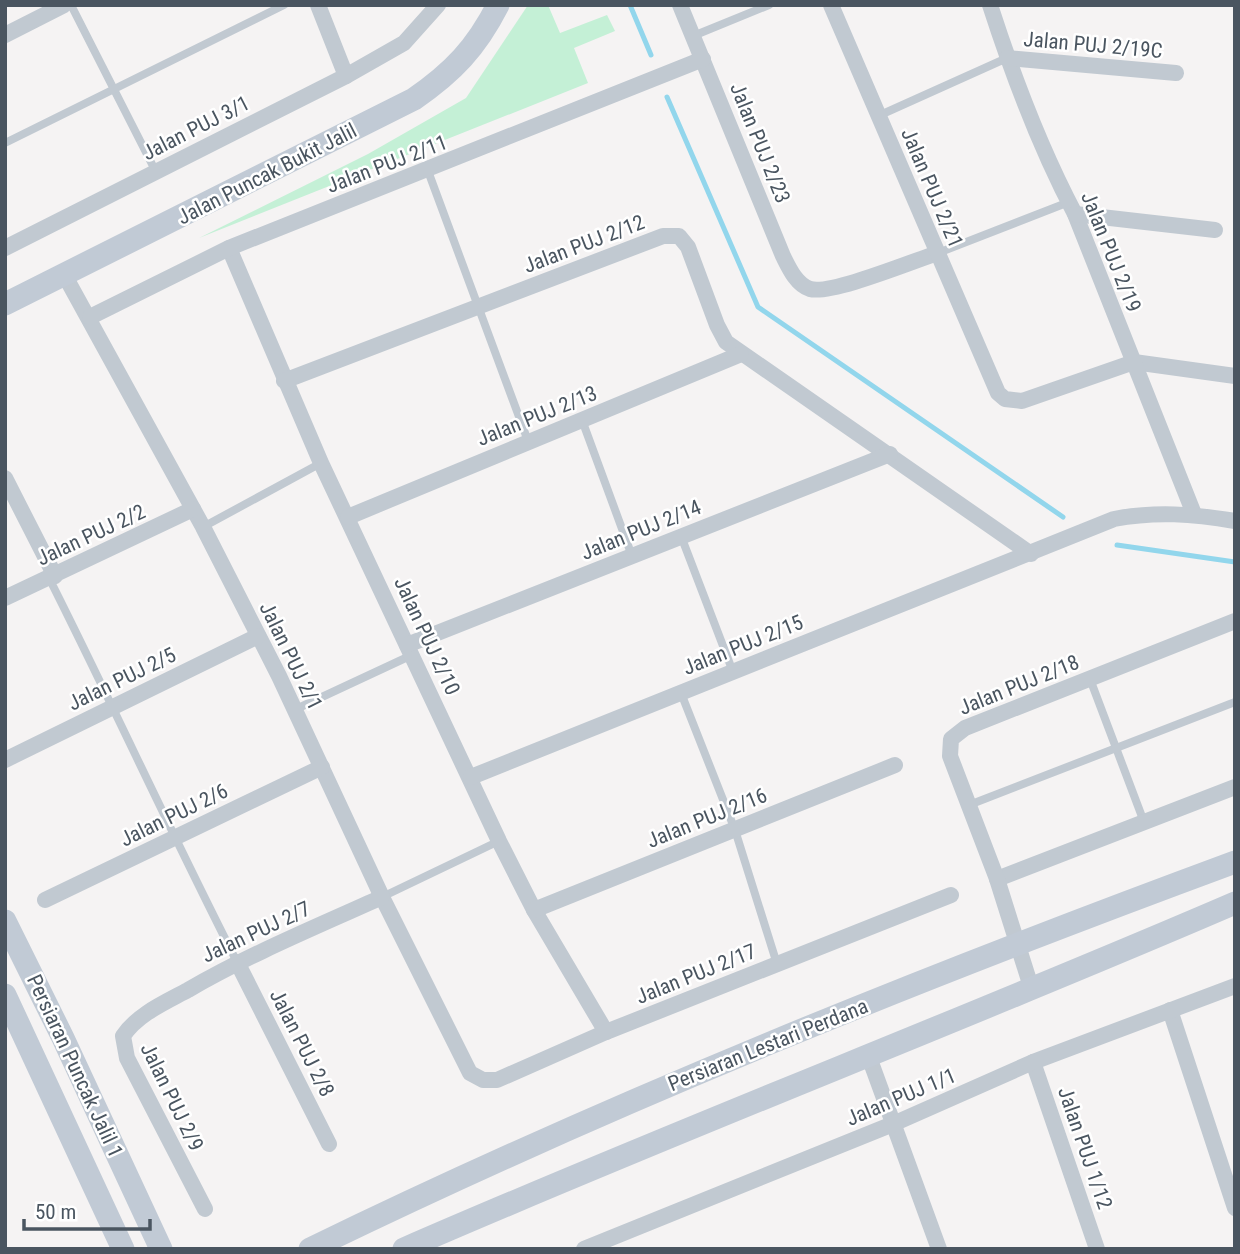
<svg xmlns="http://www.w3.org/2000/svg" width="1240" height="1254" font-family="'Roboto Condensed',sans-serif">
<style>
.green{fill:#c4f0d6}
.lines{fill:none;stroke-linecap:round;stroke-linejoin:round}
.stream{stroke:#92d6ec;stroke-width:5}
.lane{stroke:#c1c9d1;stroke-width:8}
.street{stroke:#c1c9d1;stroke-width:16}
.secondary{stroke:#c1cad5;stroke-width:23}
.labels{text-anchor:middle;stroke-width:5;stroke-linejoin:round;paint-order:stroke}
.street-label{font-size:21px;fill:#4a5560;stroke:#fff}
</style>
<rect width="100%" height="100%" fill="#f5f3f3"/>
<!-- green -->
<polygon class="green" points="528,5 548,5 560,33 607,15 615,31 574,48 588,83 199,238 368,154 466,98"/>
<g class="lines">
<!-- stream -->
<g class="stream">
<polyline points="630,5 651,55"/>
<polyline points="667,97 758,307 1063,517"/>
<polyline points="1117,545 1235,562"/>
</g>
<!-- lane -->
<g class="lane">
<polyline points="71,5 156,172"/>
<polyline points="693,36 769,5"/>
<polyline points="878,116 1007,58"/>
<polyline points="5,143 284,5"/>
<polyline points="428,171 528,441"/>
<polyline points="938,253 1069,202"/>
<polyline points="582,420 632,556"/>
<polyline points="203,527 321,463"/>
<polyline points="681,536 733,672"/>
<path d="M49,578C113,705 172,835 237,962"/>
<polyline points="1090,679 1144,822"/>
<polyline points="681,693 735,830 777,964"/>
<polyline points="294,710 412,655"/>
<polyline points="969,805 1235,702"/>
<polyline points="382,897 499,841"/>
</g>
<!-- street -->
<g class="street">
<polyline points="318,5 346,76"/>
<path d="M680,5L783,256C789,268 796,284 810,289C831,295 913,261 938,253"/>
<polyline points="831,5 998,393 1005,399 1022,401 1134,362 1235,376"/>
<path d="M990,5C1013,76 1040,148 1075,214L1194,514"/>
<polyline points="5,35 64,5"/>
<polyline points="1007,58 1176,73"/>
<polyline points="1075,214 1215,230"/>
<polyline points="5,248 346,76 404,43 438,5"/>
<polyline points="229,248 321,463 499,841 534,910 606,1032"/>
<polyline points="65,276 203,527 279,676 382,897 470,1073 483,1080 497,1080 606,1032 951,895"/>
<polyline points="90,317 229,248 703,59"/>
<polyline points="284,381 663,236 679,236 688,247 717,325 726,342 1031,554"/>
<polyline points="5,478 55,576"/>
<polyline points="348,517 741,354"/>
<polyline points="5,598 193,509"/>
<polyline points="407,645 890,454"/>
<polyline points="5,760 258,636"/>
<path d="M471,777L1114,519C1156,511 1193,514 1235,521"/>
<polyline points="997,879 1235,787"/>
<polyline points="45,900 322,767"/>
<polyline points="534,910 895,765"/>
<polyline points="237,962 329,1144"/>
<polyline points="1032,990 997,879 950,756 951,739 965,728 1235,621"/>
<polyline points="1170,1010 1235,1208"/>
<polyline points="869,1057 939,1249"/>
<polyline points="1033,1062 1097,1249"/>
<path d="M205,1209L127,1058L123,1036C138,1014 164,1003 188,990C250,954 316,927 382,897"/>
<polyline points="584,1249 893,1124 1033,1062 1235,986"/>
</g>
<!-- secondary -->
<g class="secondary">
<path d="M5,304L414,99C453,72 476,48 498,5"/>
<polyline points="5,921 63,1038 161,1249"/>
<polyline points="5,995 123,1249"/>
<path d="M310,1249C610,1103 921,978 1235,862"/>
<path d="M404,1249C679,1129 959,1022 1235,903"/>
</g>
</g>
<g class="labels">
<!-- street labels -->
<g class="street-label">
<text transform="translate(1093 45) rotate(5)" y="7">Jalan PUJ 2/19C</text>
<text transform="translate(196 128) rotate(-27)" y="7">Jalan PUJ 3/1</text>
<text transform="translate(760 143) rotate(68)" y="7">Jalan PUJ 2/23</text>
<text transform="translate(387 164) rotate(-21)" y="7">Jalan PUJ 2/11</text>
<text transform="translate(267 174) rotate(-27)" y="7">Jalan Puncak Bukit Jalil</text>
<text transform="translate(932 188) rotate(67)" y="7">Jalan PUJ 2/21</text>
<text transform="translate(584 244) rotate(-21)" y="7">Jalan PUJ 2/12</text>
<text transform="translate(1111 252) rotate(68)" y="7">Jalan PUJ 2/19</text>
<text transform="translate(537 416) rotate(-22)" y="7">Jalan PUJ 2/13</text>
<text transform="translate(641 530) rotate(-22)" y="7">Jalan PUJ 2/14</text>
<text transform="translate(91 535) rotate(-25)" y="7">Jalan PUJ 2/2</text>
<text transform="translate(427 636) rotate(65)" y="7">Jalan PUJ 2/10</text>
<text transform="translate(743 645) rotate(-22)" y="7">Jalan PUJ 2/15</text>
<text transform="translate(291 656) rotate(64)" y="7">Jalan PUJ 2/1</text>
<text transform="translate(122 679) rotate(-26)" y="7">Jalan PUJ 2/5</text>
<text transform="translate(1019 685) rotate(-22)" y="7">Jalan PUJ 2/18</text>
<text transform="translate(174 815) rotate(-26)" y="7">Jalan PUJ 2/6</text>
<text transform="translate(707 818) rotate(-22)" y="7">Jalan PUJ 2/16</text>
<text transform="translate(256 932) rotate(-25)" y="7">Jalan PUJ 2/7</text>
<text transform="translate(696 974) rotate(-22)" y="7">Jalan PUJ 2/17</text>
<text transform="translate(302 1043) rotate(63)" y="7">Jalan PUJ 2/8</text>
<text transform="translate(768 1045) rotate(-22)" y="7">Persiaran Lestari Perdana</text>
<text transform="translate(75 1066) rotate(65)" y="7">Persiaran Puncak Jalil 1</text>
<text transform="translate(172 1097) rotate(64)" y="7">Jalan PUJ 2/9</text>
<text transform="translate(901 1097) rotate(-23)" y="7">Jalan PUJ 1/1</text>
<text transform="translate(1085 1148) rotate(71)" y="7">Jalan PUJ 1/12</text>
</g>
</g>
<!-- border -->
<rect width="1240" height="1254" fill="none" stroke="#4a5560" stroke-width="14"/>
<!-- scale -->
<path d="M24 1219v10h126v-10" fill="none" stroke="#4a5560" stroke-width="3.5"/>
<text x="35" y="1219" font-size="21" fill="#4a5560" stroke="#ffffff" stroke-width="5" paint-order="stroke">50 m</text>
</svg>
